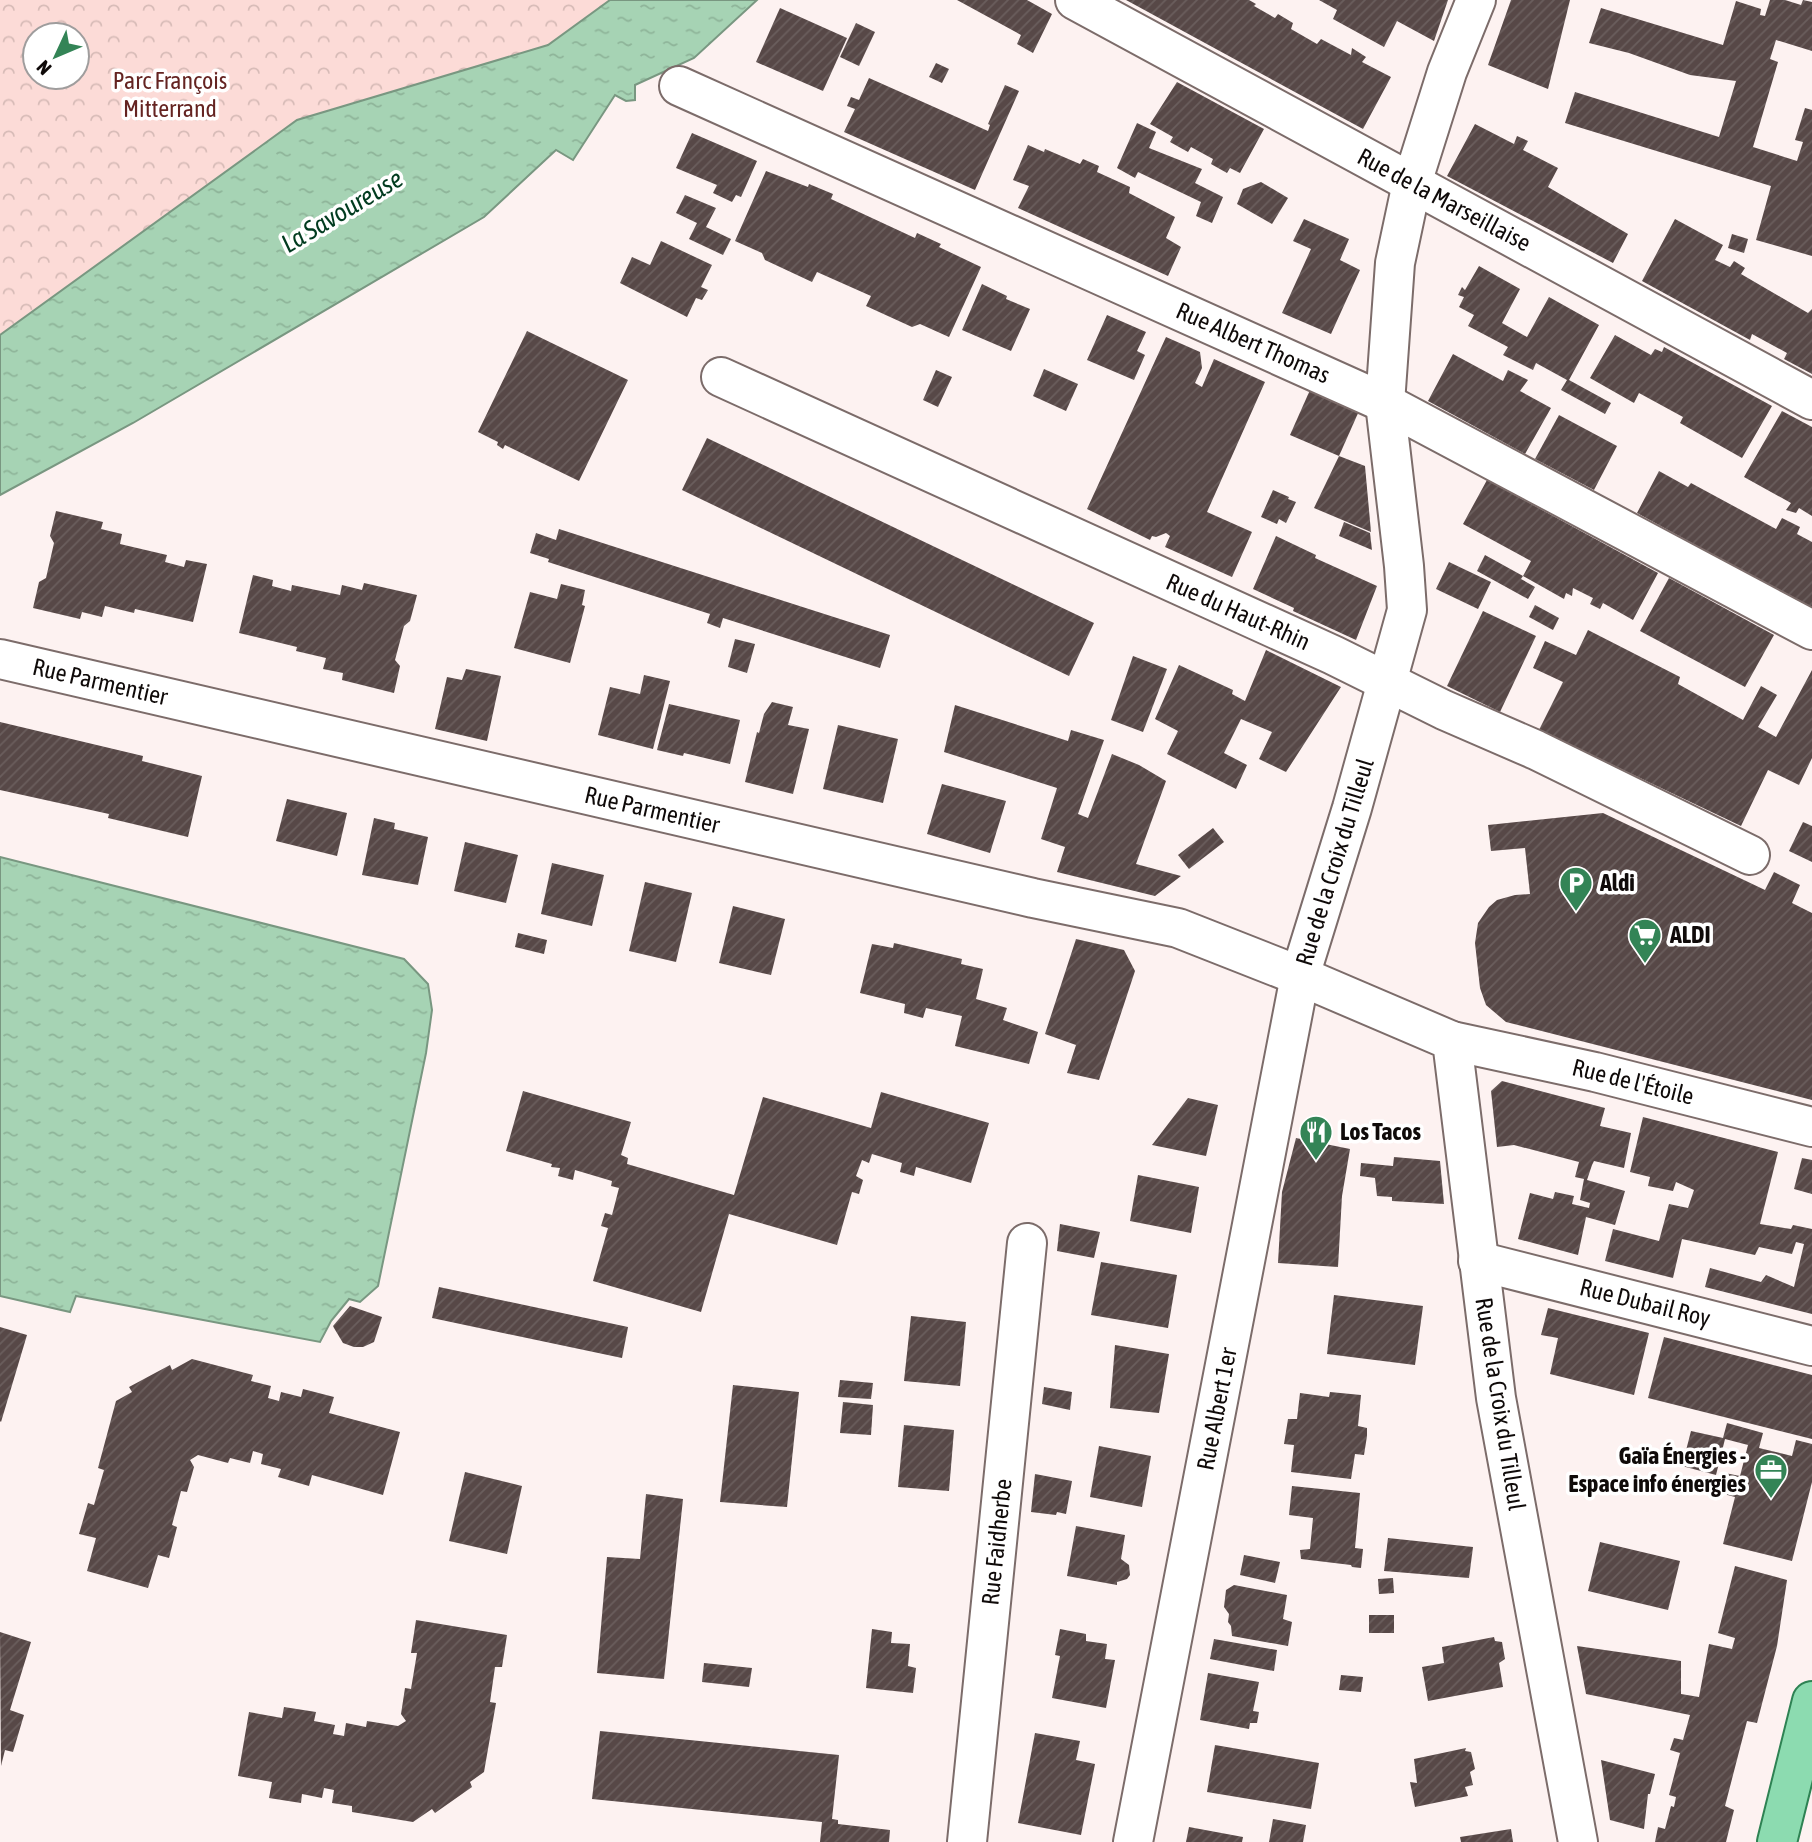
<svg xmlns="http://www.w3.org/2000/svg" width="1812" height="1842" font-family="'Asap Condensed',sans-serif">
<style>
.park{fill:url(#park-crowns);fill-rule:evenodd}
.water{fill:url(#water-ripples);stroke:#799781;stroke-width:2}
.building{fill:url(#building-hatch)}
.lines{fill:none;stroke-linecap:round;stroke-linejoin:round}
.minor-casing{stroke:#7c6c6a;stroke-width:42}
.major-casing{stroke:#2e8253;stroke-width:42}
.minor{stroke:#fff;stroke-width:38}
.major{stroke:#8cdbb0;stroke-width:38}
.labels{text-anchor:middle;stroke-width:7;stroke-linejoin:round;paint-order:stroke}
.park-label{font-size:24px;fill:#642321;stroke:#fff}
.street-label{font-size:24px;fill:#0f0a09;stroke:#fff}
.poi-label{font-size:24px;font-weight:bold;fill:#0f0a09;stroke:#fff;text-anchor:start}
.water-label{font-size:26px;font-style:italic;fill:#013b1f;stroke:#fff}
</style>
<defs>
<pattern id="park-crowns" width="20" height="18" patternUnits="userSpaceOnUse" patternTransform="scale(1.75)"><rect width="20" height="18" fill="#fcdbd7"/><path d="M2 6a3 3 0 1 1 6 0M12 15a3 3 0 1 1 6 0" fill="none" stroke="#d7bbb7"/></pattern>
<pattern id="water-ripples" width="26" height="14" patternUnits="userSpaceOnUse" patternTransform="scale(1.75)"><rect width="26" height="14" fill="#a6d3b4"/><path d="M2 4q2-2 4 0t4 0M15 11q2-2 4 0t4 0" fill="none" stroke="#8eb499"/></pattern>
<pattern id="building-hatch" width="6" height="6" patternUnits="userSpaceOnUse" patternTransform="scale(1.75)"><rect width="6" height="6" fill="#574847"/><path d="M-1 1l2-2M0 6l6-6M5 7l2-2" fill="none" stroke="#6a5e5d"/></pattern>
</defs>
<rect width="100%" height="100%" fill="#fdf2f1"/>
<!-- park -->
<path class="park" d="M0,0H610L548,45L297,120L0,335ZM35,35H77V77H35Z"/>
<!-- water -->
<g class="water">
<polygon points="610,0 757,0 694,58 635,85 635,100 626,101 615,95 573,160 556,150 484,217 133,423 0,495 0,335 297,120 548,45"/>
<polygon points="0,857 404,959 428,984 432,1010 426,1053 378,1286 360,1302 349,1299 331,1321 320,1342 76,1296 70,1312 0,1296"/>
</g>
<!-- building -->
<g class="building">
<polygon points="957,0 1027,0 1052,14 1033,53 1017,44 1021,35"/>
<polygon points="1126,0 1249,0 1256,4 1254,6 1275,18 1278,14 1293,23 1291,29 1317,44 1321,39 1351,55 1352,48 1366,57 1362,62 1391,77 1363,129"/>
<polygon points="1319,0 1448,0 1434,41 1397,21 1384,47 1333,19 1337,10"/>
<polygon points="1511,0 1570,0 1548,89 1488,65"/>
<polygon points="1770,0 1785,0 1801,5 1803,0 1812,2 1812,51 1776,40 1770,59 1778,62 1753,147 1797,161 1803,142 1795,140 1805,108 1812,110 1812,256 1756,240 1771,186 1565,123 1575,92 1719,137 1736,81 1690,75 1629,53 1589,43 1601,8 1723,45 1736,1 1761,9 1760,15 1765,16"/>
<polygon points="780,8 847,38 823,91 756,62"/>
<polygon points="856,23 875,32 859,66 840,57"/>
<polygon points="936,63 949,69 942,83 929,77"/>
<polygon points="869,78 988,131 990,125 988,124 1005,85 1019,91 975,190 844,132 855,109 847,106 851,97 859,100"/>
<polygon points="1177,82 1264,129 1240,173 1230,168 1227,173 1211,164 1213,159 1191,147 1188,152 1170,142 1173,137 1150,124"/>
<polygon points="1137,123 1156,132 1149,148 1202,169 1195,183 1223,197 1212,223 1196,216 1201,202 1138,172 1135,178 1117,168"/>
<polygon points="1475,124 1514,144 1517,136 1528,141 1523,150 1558,168 1548,187 1628,234 1613,263 1447,176"/>
<polygon points="692,133 757,161 741,197 736,195 732,202 713,193 717,185 676,168"/>
<polygon points="1028,145 1044,152 1045,149 1080,164 1083,159 1099,166 1097,172 1130,187 1129,193 1175,217 1166,238 1181,247 1168,276 1018,208 1029,186 1013,180"/>
<polygon points="766,171 808,187 809,184 833,194 831,199 915,238 917,233 941,244 939,247 981,267 949,337 920,324 912,327 866,306 871,296 817,272 812,282 765,260 762,253 735,241"/>
<polygon points="1261,182 1288,198 1272,224 1237,204 1243,189"/>
<polygon points="685,195 716,208 706,227 731,239 723,255 689,239 697,223 676,213"/>
<polygon points="1304,219 1349,239 1340,260 1360,270 1331,334 1282,313 1311,249 1293,241"/>
<polygon points="1675,219 1723,245 1715,260 1730,267 1734,261 1745,268 1741,274 1808,313 1812,309 1812,374 1784,359 1787,353 1752,334 1750,340 1642,281"/>
<polygon points="1732,234 1748,239 1744,253 1728,248"/>
<polygon points="661,241 712,265 701,287 708,290 702,300 696,298 687,317 620,283 632,257 650,265"/>
<polygon points="1479,266 1520,289 1502,323 1527,337 1549,297 1599,325 1569,380 1611,403 1605,414 1561,390 1567,380 1536,363 1533,370 1503,355 1508,347 1468,326 1474,315 1459,307 1464,297 1458,295 1462,287 1465,290"/>
<polygon points="982,284 1007,296 1006,299 1030,309 1011,351 962,330"/>
<polygon points="1107,315 1146,332 1137,351 1145,355 1134,380 1087,360"/>
<polygon points="527,331 628,380 579,481 505,445 503,449 497,445 498,442 478,432"/>
<polygon points="1615,335 1651,355 1655,349 1662,352 1664,347 1772,406 1742,458 1680,423 1683,417 1639,393 1634,403 1590,378"/>
<polygon points="1166,337 1200,352 1202,368 1195,383 1202,387 1214,359 1265,382 1207,512 1252,532 1232,577 1165,547 1170,536 1166,533 1156,537 1152,536 1150,540 1087,509"/>
<polygon points="1453,354 1503,381 1508,370 1528,380 1520,391 1551,408 1525,454 1428,401"/>
<polygon points="1044,369 1078,384 1066,411 1033,396"/>
<polygon points="936,370 952,377 938,407 923,400"/>
<polygon points="1310,390 1359,411 1339,456 1290,435"/>
<polygon points="1782,411 1812,427 1812,516 1799,508 1796,513 1786,510 1791,503 1744,477"/>
<polygon points="1559,415 1617,446 1594,490 1535,459"/>
<polygon points="707,438 1094,623 1069,676 682,490"/>
<polygon points="1339,456 1365,466 1371,532 1314,508"/>
<polygon points="1659,471 1688,487 1691,483 1776,529 1782,518 1800,527 1797,534 1812,542 1812,609 1637,513"/>
<polygon points="1487,480 1658,573 1633,620 1603,603 1600,609 1590,604 1593,598 1573,588 1572,596 1566,593 1564,599 1523,576 1531,561 1463,524"/>
<polygon points="1273,490 1289,497 1288,499 1296,502 1286,523 1279,519 1277,524 1261,517"/>
<polygon points="56,511 103,522 101,529 122,534 120,544 167,555 165,562 184,567 186,560 207,564 193,622 135,609 134,613 105,606 102,617 82,612 80,619 33,608 39,582 46,578 54,543 50,536"/>
<polygon points="1344,522 1370,533 1372,550 1339,536"/>
<polygon points="559,529 890,635 880,668 723,618 720,628 707,623 710,614 548,562 549,559 530,553 536,533 556,540"/>
<polygon points="1276,536 1316,555 1315,558 1377,586 1356,640 1293,611 1294,608 1253,589"/>
<polygon points="1485,555 1523,576 1521,579 1535,587 1528,599 1477,571"/>
<polygon points="1449,562 1491,582 1478,609 1436,589"/>
<polygon points="253,575 273,580 272,586 291,591 292,585 340,595 342,585 362,590 364,583 417,595 410,621 404,626 395,660 400,666 394,693 342,680 343,673 323,669 326,658 296,651 297,647 239,633"/>
<polygon points="1669,578 1774,635 1745,687 1640,631"/>
<polygon points="561,584 585,590 582,605 585,606 570,663 514,648 530,592 557,599"/>
<polygon points="1535,605 1559,618 1553,630 1529,617"/>
<polygon points="1483,611 1536,636 1500,712 1447,686"/>
<polygon points="1588,630 1680,677 1678,684 1743,720 1761,686 1777,695 1758,727 1776,737 1812,670 1812,758 1799,785 1768,770 1741,826 1539,730 1563,682 1533,668 1545,641 1576,655"/>
<polygon points="735,639 755,644 747,673 728,667"/>
<polygon points="1266,650 1341,687 1286,772 1259,759 1272,732 1241,719 1224,753 1247,765 1236,789 1167,754 1178,731 1155,719 1179,665 1233,690 1232,694 1245,701"/>
<polygon points="1133,656 1167,669 1143,732 1111,720"/>
<polygon points="466,669 501,676 487,741 435,729 447,677 462,680"/>
<polygon points="644,675 670,681 653,749 598,735 610,687 640,694"/>
<polygon points="772,702 793,707 788,725 809,729 793,794 745,782 757,732 759,733 764,714"/>
<polygon points="669,704 740,720 730,764 684,753 683,756 657,750"/>
<polygon points="955,705 1068,741 1071,730 1104,740 1078,814 1088,818 1112,754 1139,765 1166,781 1136,864 1181,876 1155,896 1057,872 1065,847 1041,839 1057,788 944,752"/>
<polygon points="0,722 143,756 142,761 202,776 188,837 108,818 109,814 0,790"/>
<polygon points="838,725 898,739 883,803 823,789"/>
<polygon points="942,784 1006,801 990,853 927,834"/>
<polygon points="287,799 347,813 337,856 276,841"/>
<polygon points="1603,813 1765,890 1774,872 1800,885 1792,903 1812,913 1812,1100 1506,1022 1486,1005 1480,988 1475,943 1478,923 1489,907 1497,900 1515,895 1530,894 1525,848 1491,851 1488,825"/>
<polygon points="374,818 395,823 394,829 428,837 418,885 362,875"/>
<polygon points="1803,822 1812,826 1812,862 1789,851"/>
<polygon points="1213,828 1224,842 1189,869 1178,855"/>
<polygon points="465,842 518,855 506,903 454,891"/>
<polygon points="552,863 604,875 592,926 541,914"/>
<polygon points="645,882 692,893 676,962 629,951"/>
<polygon points="733,906 785,919 771,975 719,963"/>
<polygon points="518,933 547,940 544,954 515,947"/>
<polygon points="1076,939 1124,950 1135,971 1099,1080 1067,1073 1076,1045 1045,1034"/>
<polygon points="894,943 962,959 961,964 983,969 976,999 1007,1008 1003,1020 1038,1032 1029,1064 955,1046 962,1016 926,1008 923,1018 904,1013 905,1004 860,993 872,944 893,948"/>
<polygon points="1502,1081 1605,1108 1600,1126 1631,1133 1624,1168 1594,1161 1592,1165 1587,1180 1625,1191 1615,1225 1586,1217 1578,1255 1518,1239 1530,1193 1553,1199 1555,1192 1574,1196 1572,1204 1589,1208 1590,1203 1580,1200 1584,1179 1575,1177 1579,1162 1514,1145 1497,1147 1491,1091"/>
<polygon points="523,1091 631,1122 621,1155 628,1158 627,1164 734,1195 763,1097 871,1128 881,1092 989,1123 971,1183 916,1167 914,1176 900,1172 902,1163 872,1154 869,1163 862,1160 856,1176 863,1180 859,1194 852,1192 837,1245 729,1214 701,1312 593,1281 608,1228 601,1226 605,1213 612,1215 619,1188 611,1186 612,1181 575,1170 573,1180 558,1176 560,1168 551,1167 552,1164 506,1151"/>
<polygon points="1188,1098 1218,1105 1206,1156 1152,1145"/>
<polygon points="1643,1117 1778,1152 1760,1224 1791,1229 1793,1225 1812,1229 1812,1314 1705,1287 1710,1268 1761,1282 1766,1275 1794,1287 1804,1244 1796,1242 1792,1254 1759,1247 1755,1255 1682,1239 1673,1278 1605,1261 1613,1229 1659,1241 1669,1204 1688,1208 1694,1190 1676,1182 1673,1191 1648,1186 1650,1177 1630,1172"/>
<polygon points="1296,1138 1350,1149 1342,1196 1338,1267 1278,1263 1282,1192"/>
<polygon points="1394,1157 1440,1161 1444,1204 1392,1201 1392,1197 1377,1196 1375,1178 1360,1176 1361,1163 1393,1166"/>
<polygon points="1802,1158 1812,1160 1812,1194 1794,1189"/>
<polygon points="1138,1175 1199,1187 1191,1233 1130,1221"/>
<polygon points="1060,1224 1100,1232 1094,1258 1057,1251"/>
<polygon points="1101,1262 1177,1275 1168,1328 1091,1315"/>
<polygon points="439,1287 628,1327 622,1358 432,1318"/>
<polygon points="1334,1295 1423,1306 1415,1365 1327,1354"/>
<polygon points="350,1306 382,1317 374,1342 363,1347 354,1347 343,1343 334,1328 333,1326"/>
<polygon points="1548,1308 1649,1333 1634,1395 1550,1374 1558,1338 1541,1335"/>
<polygon points="911,1316 966,1322 960,1386 904,1381"/>
<polygon points="0,1327 27,1335 1,1422 0,1421"/>
<polygon points="1664,1337 1812,1375 1812,1439 1648,1398"/>
<polygon points="1115,1345 1169,1354 1159,1413 1110,1408"/>
<polygon points="192,1359 253,1375 251,1381 271,1386 268,1398 279,1401 281,1392 301,1397 303,1389 334,1397 329,1413 400,1432 383,1495 312,1475 309,1486 278,1477 281,1469 261,1464 263,1454 253,1451 250,1463 230,1458 228,1463 198,1455 190,1460 194,1467 187,1492 181,1491 172,1525 177,1527 169,1558 158,1555 148,1588 87,1571 96,1538 79,1534 88,1503 94,1505 104,1470 98,1468 116,1401 132,1392 129,1387 170,1365 172,1370"/>
<polygon points="840,1380 873,1383 871,1399 838,1397"/>
<polygon points="733,1385 799,1392 787,1507 720,1502"/>
<polygon points="1044,1387 1072,1392 1070,1410 1042,1404"/>
<polygon points="1330,1392 1361,1395 1358,1426 1367,1428 1367,1436 1364,1455 1355,1454 1351,1479 1291,1472 1294,1445 1284,1444 1288,1419 1297,1419 1300,1393 1329,1397"/>
<polygon points="843,1402 873,1405 871,1435 840,1433"/>
<polygon points="1727,1423 1763,1433 1759,1448 1792,1456 1796,1440 1812,1444 1812,1482 1792,1561 1723,1544 1735,1497 1720,1493 1725,1473 1740,1476 1748,1445 1725,1439 1716,1475 1682,1466 1691,1431 1723,1438"/>
<polygon points="904,1425 954,1430 949,1491 898,1487"/>
<polygon points="1099,1446 1151,1456 1142,1507 1090,1497"/>
<polygon points="465,1472 522,1486 507,1554 449,1541"/>
<polygon points="1035,1474 1072,1481 1066,1514 1057,1512 1056,1515 1031,1512"/>
<polygon points="1292,1486 1360,1493 1355,1548 1363,1549 1361,1568 1352,1567 1351,1565 1301,1559 1300,1550 1310,1549 1313,1518 1289,1515"/>
<polygon points="646,1494 683,1499 664,1679 597,1673 607,1557 640,1559"/>
<polygon points="1076,1526 1125,1535 1121,1559 1129,1565 1130,1575 1127,1579 1117,1582 1117,1585 1067,1576"/>
<polygon points="1388,1538 1473,1547 1469,1578 1384,1571"/>
<polygon points="1600,1542 1680,1561 1668,1610 1588,1591"/>
<polygon points="1244,1555 1280,1562 1275,1583 1240,1575"/>
<polygon points="1735,1566 1787,1580 1777,1646 1757,1723 1747,1721 1725,1806 1734,1810 1726,1842 1655,1842 1658,1827 1665,1829 1671,1806 1674,1807 1676,1797 1669,1795 1680,1753 1670,1750 1674,1738 1683,1740 1690,1715 1586,1694 1577,1646 1681,1661 1681,1694 1699,1697 1709,1644 1732,1649 1735,1638 1718,1633"/>
<polygon points="1393,1578 1394,1593 1379,1594 1378,1579"/>
<polygon points="1234,1585 1287,1595 1283,1619 1292,1622 1288,1646 1232,1636 1231,1626 1228,1622 1229,1614 1224,1607 1226,1590"/>
<rect x="1369" y="1615" width="25" height="18"/>
<polygon points="416,1620 507,1635 502,1667 495,1667 490,1702 496,1703 484,1772 470,1782 472,1787 435,1813 432,1809 413,1822 352,1812 352,1806 332,1803 334,1790 324,1788 322,1798 302,1794 301,1803 269,1798 272,1782 238,1776 249,1712 282,1718 284,1707 316,1712 314,1721 335,1725 333,1734 344,1736 346,1723 366,1727 367,1721 398,1726 406,1721 401,1714 405,1688 411,1689 417,1653 411,1653"/>
<polygon points="872,1629 892,1632 891,1643 910,1644 908,1666 916,1668 913,1693 866,1688"/>
<polygon points="1060,1629 1086,1634 1086,1641 1107,1644 1105,1659 1115,1660 1106,1708 1052,1698 1060,1656 1055,1655"/>
<polygon points="0,1632 31,1642 10,1710 24,1715 13,1752 5,1750 1,1766"/>
<polygon points="1494,1637 1495,1641 1502,1642 1505,1659 1499,1663 1503,1687 1428,1701 1422,1667 1444,1663 1442,1647"/>
<polygon points="1214,1639 1277,1650 1274,1671 1210,1659"/>
<polygon points="704,1663 752,1668 749,1687 702,1682"/>
<polygon points="1208,1673 1259,1682 1253,1711 1259,1712 1257,1723 1250,1723 1249,1729 1200,1720"/>
<polygon points="1341,1675 1363,1677 1361,1692 1339,1690"/>
<polygon points="600,1731 839,1755 832,1819 838,1820 838,1824 890,1830 889,1842 820,1842 822,1822 592,1799"/>
<polygon points="1035,1733 1080,1741 1076,1760 1095,1764 1081,1835 1018,1823"/>
<polygon points="1215,1745 1319,1763 1311,1809 1207,1792"/>
<polygon points="1466,1748 1465,1751 1471,1752 1475,1769 1470,1772 1473,1785 1465,1787 1468,1796 1415,1807 1410,1782 1417,1783 1414,1759"/>
<polygon points="1601,1760 1655,1774 1650,1794 1648,1794 1644,1829 1610,1820"/>
<polygon points="1273,1819 1306,1825 1303,1842 1269,1842"/>
<polygon points="1189,1827 1243,1837 1242,1842 1186,1842"/>
<polygon points="1511,1829 1513,1842 1461,1842 1460,1837"/>
</g>
<g class="lines">
<defs>
<g id="minor">
<polyline points="1075,0 1812,400"/>
<polyline points="679,86 1385,403 1812,630"/>
<polyline points="721,377 1333,655 1444,710 1536,750 1750,855"/>
<polyline points="0,659 1033,898 1178,928 1300,976 1452,1041 1496,1398 1578,1842"/>
<polyline points="1452,1041 1595,1072 1812,1127"/>
<polyline points="1478,1261 1812,1346"/>
<polyline points="967,1842 1027,1243"/>
<polyline points="1133,1842 1300,976 1352,808 1407,610 1404,566 1385,403 1395,263 1412,183 1447,72 1476,0"/>
</g>
<polyline id="major" points="1777,1842 1812,1701"/>
</defs>
<!-- minor casing -->
<use href="#minor" class="minor-casing"/>
<!-- major casing -->
<use href="#major" class="major-casing"/>
<!-- minor -->
<use href="#minor" class="minor"/>
<!-- major -->
<use href="#major" class="major"/>
</g>
<!-- icons -->
<defs>
<symbol id="parking-pin" viewBox="-11 -11 22 30"><path d="M0 17L-7.5 6A9.5 9.5 0 1 1 7.5 6Z" fill="#338456" stroke="#fff"/><path d="M-3.5-5.5H1a3.5 3.5 0 0 1 0 7H-1V5.5H-3.5ZM-1-3.4V-.6H.8a1.4 1.4 0 0 0 0-2.8Z" fill="#fff"/></symbol>
<symbol id="supermarket-pin" viewBox="-11 -11 22 30"><path d="M0 17L-7.5 6A9.5 9.5 0 1 1 7.5 6Z" fill="#338456" stroke="#fff"/><path d="M-6-5.5h2.5l.6 2H6L4.5 2H-2.5L-4.4-4H-6ZM-1.5 3.2a1.3 1.3 0 1 0 .1 0ZM3 3.2a1.3 1.3 0 1 0 .1 0Z" fill="#fff"/></symbol>
<symbol id="restaurant-pin" viewBox="-11 -11 22 30"><path d="M0 17L-7.5 6A9.5 9.5 0 1 1 7.5 6Z" fill="#338456" stroke="#fff"/><path d="M-5-6h1v4h1v-4h1v4h1v-4h1v5L-1.5 .5V6h-2V.5L-5-1ZM5-6V6H3V1.5H1.5Q1.5-4 5-6Z" fill="#fff"/></symbol>
<symbol id="office-pin" viewBox="-11 -11 22 30"><path d="M0 17L-7.5 6A9.5 9.5 0 1 1 7.5 6Z" fill="#338456" stroke="#fff"/><path d="M-6-3h4V-5.5h4V-3h4V5H-6ZM-1-4.5V-3h2v-1.5ZM-6 0V1H6V0Z" fill="#fff"/></symbol>
</defs>
<g fill-rule="evenodd">
<use href="#parking-pin" x="1557" y="864" width="38" height="52"/>
<use href="#supermarket-pin" x="1626" y="916" width="38" height="52"/>
<use href="#restaurant-pin" x="1297" y="1113" width="38" height="52"/>
<use href="#office-pin" x="1752" y="1451" width="38" height="52"/>
</g>
<g class="labels">
<!-- park labels -->
<g class="park-label">
<text x="170" y="89">Parc François<tspan x="170" dy="28">Mitterrand</tspan></text>
</g>
<!-- street labels -->
<g class="street-label">
<text transform="translate(1444 200) rotate(28)" y="8">Rue de la Marseillaise</text>
<text transform="translate(1253 343) rotate(24)" y="8">Rue Albert Thomas</text>
<text transform="translate(1238 612) rotate(24)" y="8">Rue du Haut-Rhin</text>
<text transform="translate(100 682) rotate(13)" y="8">Rue Parmentier</text>
<text transform="translate(652 810) rotate(13)" y="8">Rue Parmentier</text>
<text transform="translate(1335 862) rotate(-73)" y="8">Rue de la Croix du Tilleul</text>
<text transform="translate(1633 1082) rotate(14)" y="8">Rue de l'Étoile</text>
<text transform="translate(1645 1303) rotate(14)" y="8">Rue Dubail Roy</text>
<text transform="translate(1500 1404) rotate(81)" y="8">Rue de la Croix du Tilleul</text>
<text transform="translate(1217 1409) rotate(-79)" y="8">Rue Albert 1er</text>
<text transform="translate(997 1542) rotate(-84)" y="8">Rue Faidherbe</text>
</g>
<!-- poi labels -->
<g class="poi-label">
<text x="1600" y="891">Aldi</text>
<text x="1670" y="943">ALDI</text>
<text x="1340" y="1140">Los Tacos</text>
<text x="1746" y="1464" text-anchor="end">Gaïa Énergies -<tspan x="1746" dy="28">Espace info énergies</tspan></text>
</g>
<!-- water labels -->
<g class="water-label">
<text transform="translate(342 211) rotate(-31)" y="9">La Savoureuse</text>
</g>
</g>
<!-- north arrow -->
<g transform="translate(56 56) rotate(226)"><circle r="33" fill="#ffffff" stroke="#9f9d9d" stroke-width="2"/>
<path d="M0-5L12 26L0 18L-12 26Z" fill="#338456"/>
<text y="-10" font-size="19" font-weight="bold" text-anchor="middle" fill="#0f0a09">N</text>
</g>
</svg>
